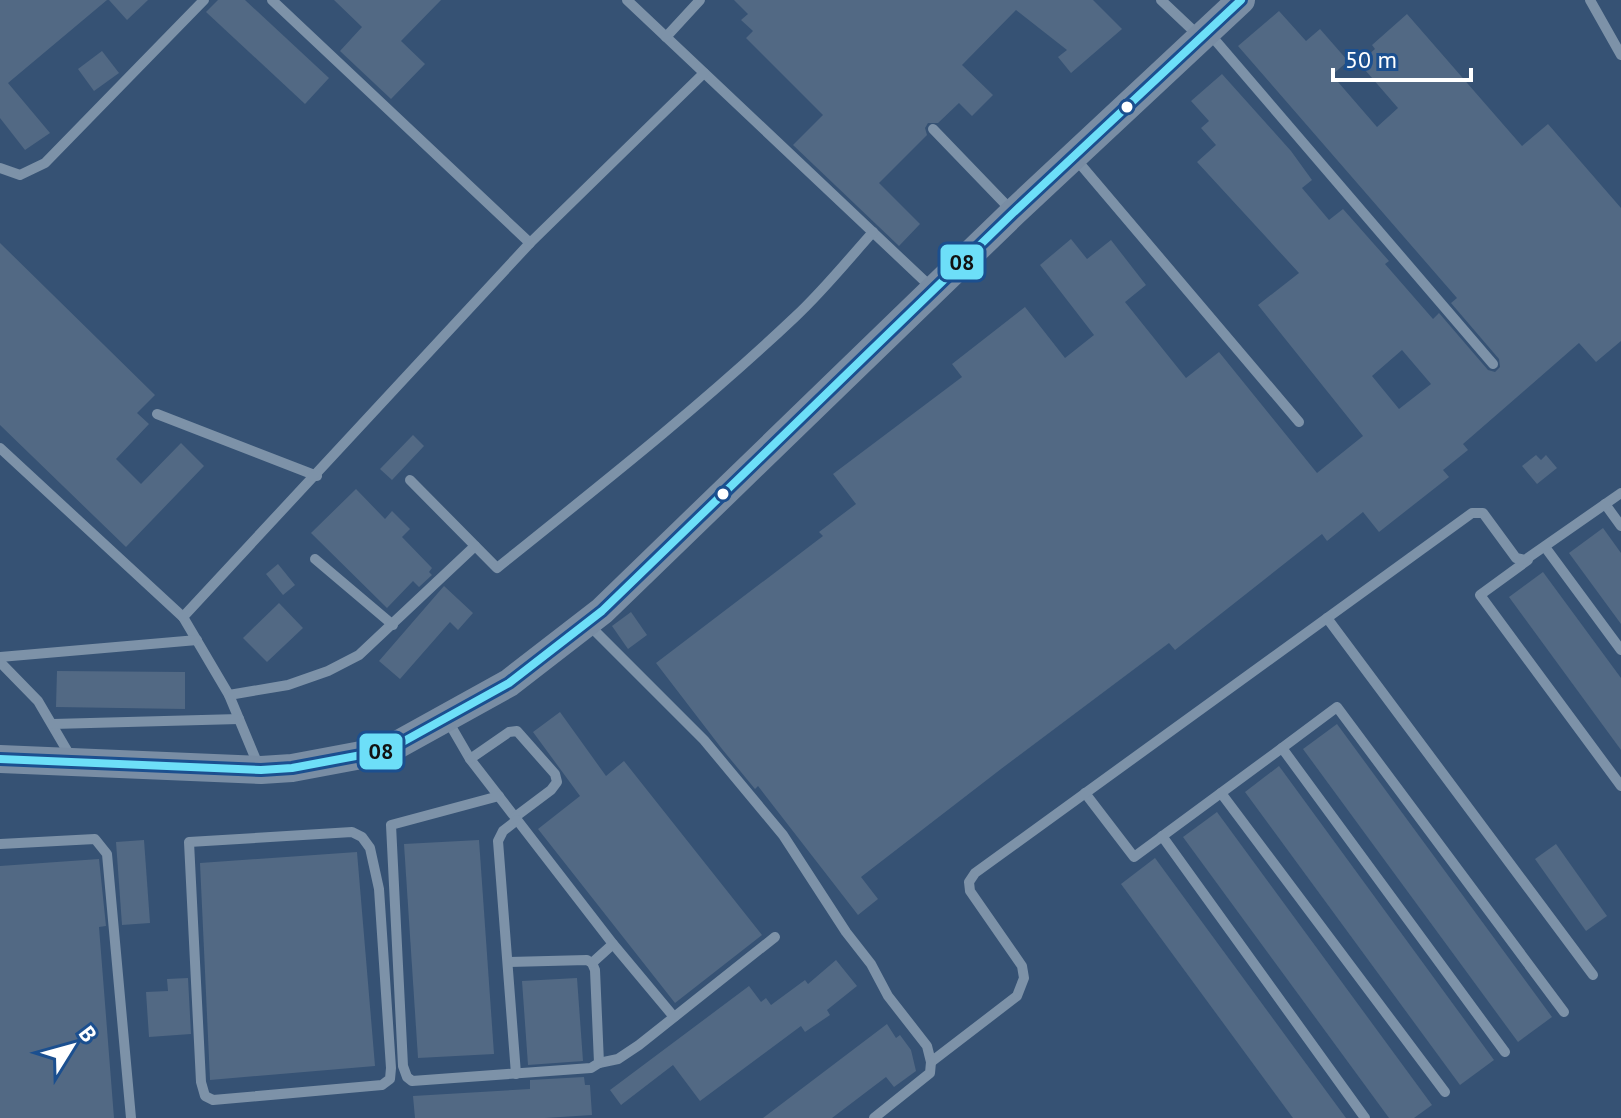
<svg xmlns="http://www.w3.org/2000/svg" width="1621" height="1118" font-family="'PT Sans',sans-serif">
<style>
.building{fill:#526984;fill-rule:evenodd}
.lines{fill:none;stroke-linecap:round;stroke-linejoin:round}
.service{stroke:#7d92a8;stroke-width:10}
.secondary{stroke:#798da4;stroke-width:28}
.bus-1-casing{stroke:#1b4f8f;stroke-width:14}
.bus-1{stroke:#6ddff8;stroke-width:8}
.bus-dot{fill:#fff;stroke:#1b4f8f;stroke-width:3}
.line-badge{stroke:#1b4f8f;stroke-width:3}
.pale-badge-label{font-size:22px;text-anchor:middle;font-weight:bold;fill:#111}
</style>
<rect width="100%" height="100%" fill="#365274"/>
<!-- building -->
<g class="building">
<polygon points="0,0 107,0 8,83 50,133 25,150 0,118"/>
<polygon points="109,0 148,0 127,20"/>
<polygon points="218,0 245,0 329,78 305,104 206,12"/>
<polygon points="334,0 441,0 401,41 425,64 391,99 340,51 362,27"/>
<polygon points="734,0 1093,0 1122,29 1071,73 1058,57 1067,50 1016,10 962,65 993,95 972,116 959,103 938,123 928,123 925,128 927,135 879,183 920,224 899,246 793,145 823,115 746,38 753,31 741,20 748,14"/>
<path d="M1279,11L1306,41L1320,29L1348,61L1332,75L1377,127L1398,108L1359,63L1375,49L1372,45L1407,14L1522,146L1548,124L1621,208V341L1596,362L1579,343L1463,444L1468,450L1443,470L1449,477L1379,532L1363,512L1327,541L1322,534L1175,650L1169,643L1001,769L861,877L878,899L858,915L758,786L755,789L722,749L656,663L823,536L819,532L856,504L833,474L962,377L952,364L1025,307L1065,358L1094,335L1040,265L1071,239L1087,259L1111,240L1146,285L1125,302L1186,378L1219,352L1317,473L1363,436L1258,305L1299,273L1197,162L1216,145L1201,128L1209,121L1191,101L1222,74L1291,151L1312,180L1302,188L1329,220L1343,209L1389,261L1385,264L1433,319L1439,313L1488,370L1495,372L1500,367L1499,359L1451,303L1457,298L1238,46ZM1402,350L1431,384L1399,409L1372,376Z"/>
<polygon points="102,51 119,73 94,91 78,69"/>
<polygon points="0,243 155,395 137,413 149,424 116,459 141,484 181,443 204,466 126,547 0,425"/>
<polygon points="413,435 424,446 392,480 380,469"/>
<polygon points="1536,455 1541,460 1546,455 1557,468 1537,484 1522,466"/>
<polygon points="356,489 385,519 392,511 410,529 402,537 432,568 429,572 432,575 419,587 413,581 387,608 311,533"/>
<polygon points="1603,528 1621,553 1621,624 1569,553"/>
<polygon points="278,564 295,585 283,595 266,574"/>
<polygon points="1543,572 1621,678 1621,750 1509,597"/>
<polygon points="444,586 473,613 458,630 450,622 400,679 379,661"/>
<polygon points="279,603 303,628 267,662 243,638"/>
<polygon points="631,612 647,635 628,649 612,626"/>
<polygon points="57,671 185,672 185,709 56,707"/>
<polygon points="560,712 606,776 624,761 762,935 675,1003 538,829 580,796 533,732"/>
<polygon points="1337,724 1552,1017 1518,1042 1303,749"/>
<polygon points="1279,766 1494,1060 1460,1085 1245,792"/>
<polygon points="1217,812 1432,1105 1414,1118 1389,1118 1183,837"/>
<polygon points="144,840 150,923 122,925 116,842"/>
<polygon points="479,840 494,1054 418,1058 404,844"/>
<polygon points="1556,844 1607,916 1586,931 1535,859"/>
<polygon points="357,852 375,1066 210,1080 200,863"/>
<polygon points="1155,858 1346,1118 1293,1118 1121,884"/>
<polygon points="99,859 106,926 99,927 114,1118 0,1118 0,866"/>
<polygon points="836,960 857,986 827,1010 830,1015 805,1032 801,1026 700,1101 673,1065 621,1105 610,1090 749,986 761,1002 766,998 771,1005 805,980 808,984"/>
<polygon points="188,978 191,1034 149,1037 146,992 168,991 167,979"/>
<polygon points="577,978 583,1061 528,1065 522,981"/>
<polygon points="887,1024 896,1038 900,1035 911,1050 916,1071 894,1087 886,1077 832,1118 763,1118"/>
<polygon points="584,1077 585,1085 590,1085 592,1115 545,1118 415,1118 413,1096 530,1089 530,1080"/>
</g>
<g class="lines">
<!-- service -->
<g class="service">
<polyline points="272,0 530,243"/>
<polyline points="627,0 933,289"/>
<polyline points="1161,0 1199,36"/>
<polyline points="1590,0 1621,55"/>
<polyline points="1209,33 1493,364"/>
<polyline points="666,37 700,0"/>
<polyline points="933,129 1012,211"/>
<polyline points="1075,158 1299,422"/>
<polyline points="0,168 20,175 45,163 204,0"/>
<polyline points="157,414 317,476"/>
<polyline points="0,448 183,617 229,695 259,767"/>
<path d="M410,480L497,568C598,487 701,406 795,317C823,291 847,261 873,232"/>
<polyline points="1605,504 1621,526"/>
<polyline points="1545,547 1621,650"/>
<polyline points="315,559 393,625"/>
<polyline points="1528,560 1480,595 1621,786"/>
<polyline points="183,617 530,243 704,73"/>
<polyline points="1327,618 1593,975"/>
<polyline points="588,624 704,740 783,835 846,932 871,964 888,996 927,1046 931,1062 930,1073 874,1118"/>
<polyline points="0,657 197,640"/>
<polyline points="0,662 38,701 72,759"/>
<polyline points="229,695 288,685 328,671 359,655 475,546"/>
<polyline points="53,724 239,719"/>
<polyline points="452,728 470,759 613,944 674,1017"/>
<polyline points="1282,748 1337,707 1564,1012"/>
<polyline points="470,759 509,732 517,731 555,774 557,782 551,790 515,817"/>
<polyline points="1085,793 1134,857 1282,748 1505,1052"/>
<polyline points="1221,793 1445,1092"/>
<polyline points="499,796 391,825 403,1066 407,1077 412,1081 591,1068 599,1063 595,970 592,963 587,960 509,962"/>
<polygon points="352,832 362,837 370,848 379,889 391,1068 390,1079 382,1085 213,1100 205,1096 201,1082 189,842"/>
<polyline points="1162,836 1365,1118"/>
<polyline points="0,844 95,839 107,854 131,1118"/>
<polyline points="592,963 613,944"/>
<polyline points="931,1062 1017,996 1024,978 1022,966 970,891 969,882 975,873 1472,513 1483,513 1516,558 1525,560 1621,493"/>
<polyline points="599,1063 618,1059 639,1045 775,937"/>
<polyline points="516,1074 498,841 503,831 517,820"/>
</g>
<!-- secondary -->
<polyline class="secondary" points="0,759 261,770 292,768 388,750 509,683 602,611 1013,213 1241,0"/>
<defs>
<polyline id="bus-1" points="0,759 261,770 292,768 388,750 509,683 602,611 1013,213 1241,0"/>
</defs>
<!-- bus-1 casing -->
<use href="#bus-1" class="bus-1-casing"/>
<!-- bus-1 -->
<use href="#bus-1" class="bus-1"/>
</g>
<!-- markers -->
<g class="bus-dot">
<circle cx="1127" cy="107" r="7"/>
<circle cx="723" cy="494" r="7"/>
</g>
<g class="line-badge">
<rect x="939" y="243" width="46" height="38" rx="8" fill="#6ddff8"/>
<rect x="358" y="732" width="46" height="39" rx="8" fill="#6ddff8"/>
</g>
<g class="pale-badge-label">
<text x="962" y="270">08</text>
<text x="381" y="759">08</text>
</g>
<!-- north arrow -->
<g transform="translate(72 1046) rotate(53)" stroke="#1b4f8f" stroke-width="6" paint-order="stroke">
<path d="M0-6L14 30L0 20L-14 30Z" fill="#ffffff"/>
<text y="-12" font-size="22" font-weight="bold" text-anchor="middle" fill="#ffffff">B</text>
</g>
<!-- scale -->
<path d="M1333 68v12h138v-12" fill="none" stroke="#ffffff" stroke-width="4"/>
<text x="1345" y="68" font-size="24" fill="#ffffff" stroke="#1b4f8f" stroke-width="6" paint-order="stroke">50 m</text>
</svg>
